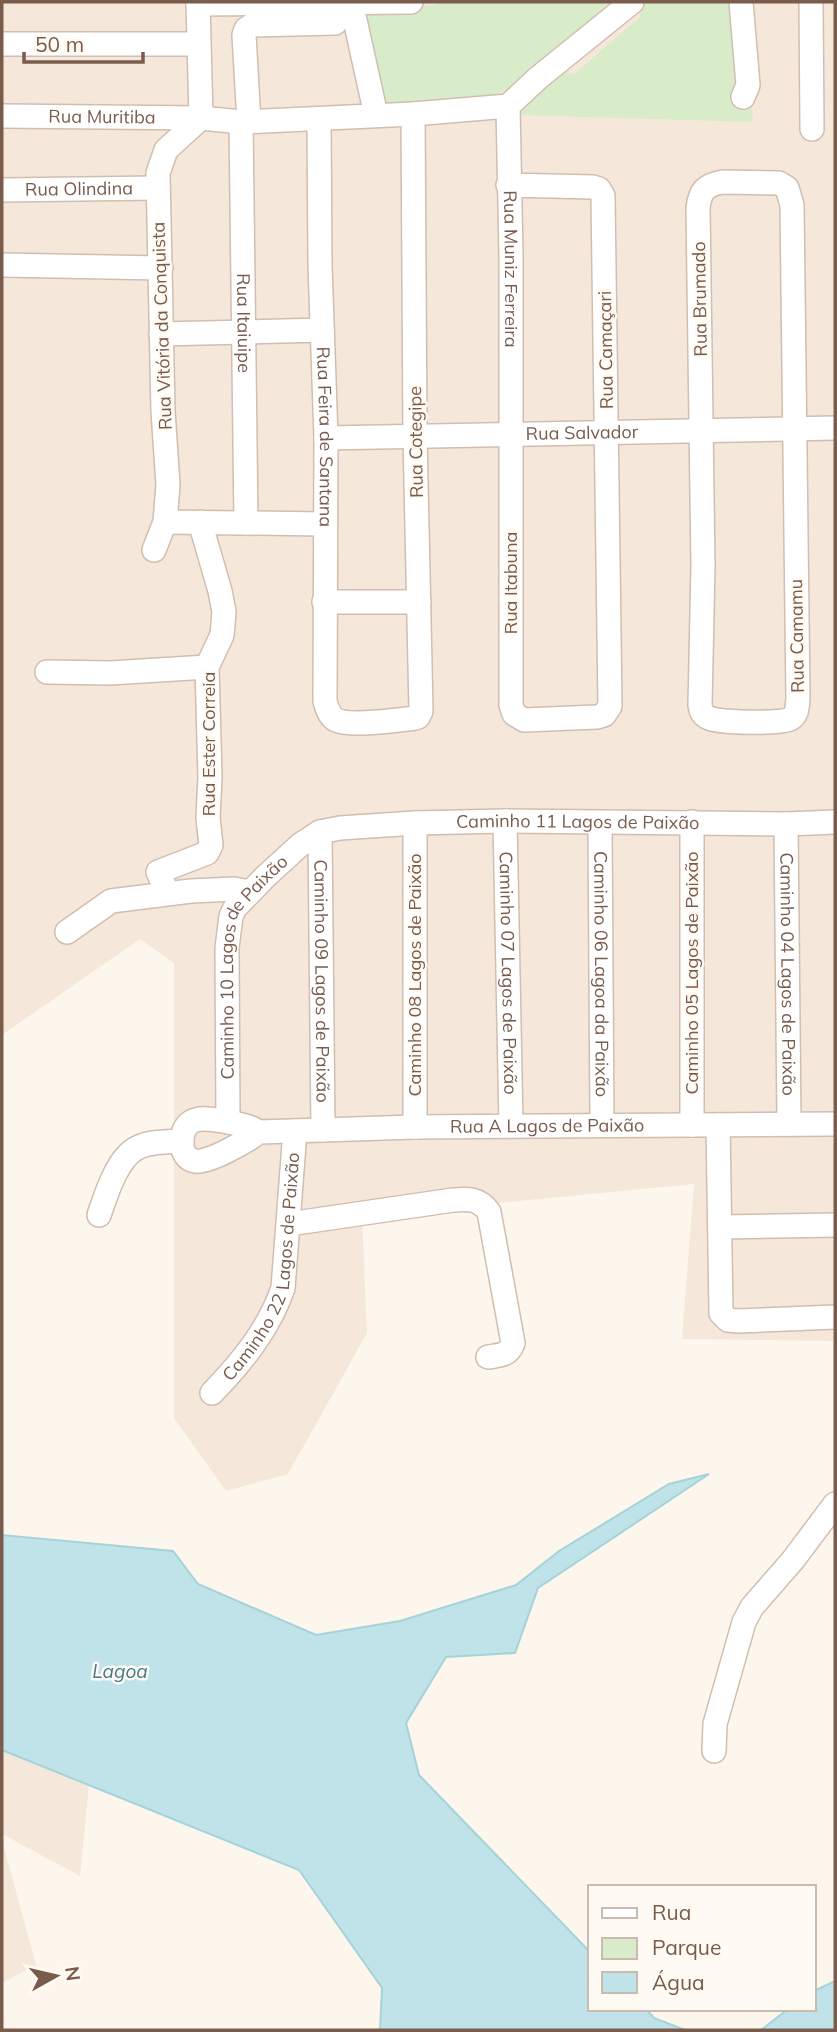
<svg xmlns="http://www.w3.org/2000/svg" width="837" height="2032" font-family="Mulish,sans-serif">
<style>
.residential{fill:#f5e8da}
.green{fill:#d8ecc9}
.water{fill:#bfe3e8;stroke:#a5d3da;stroke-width:2}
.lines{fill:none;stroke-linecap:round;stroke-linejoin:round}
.minor-casing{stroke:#d1beb0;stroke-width:26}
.minor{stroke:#fff;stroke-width:23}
.labels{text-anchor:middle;stroke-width:5;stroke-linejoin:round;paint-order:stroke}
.street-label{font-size:18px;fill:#7a5c4d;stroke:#fffaf3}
.water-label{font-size:19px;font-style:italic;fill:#437c86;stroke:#fffaf3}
</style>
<rect width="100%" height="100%" fill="#fdf6ec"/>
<!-- residential -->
<g class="residential">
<polygon points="2,2 835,2 835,1341 682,1339 694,1184 362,1216 367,1333 288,1474 226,1491 174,1418 174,963 140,939 2,1035"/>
<polygon points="2,1750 89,1786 80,1876 2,1834"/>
<polygon points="2,1840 36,1965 2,1983"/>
</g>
<!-- green -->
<g class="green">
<polygon points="444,2 610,2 520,81 510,88 487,97 382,107 360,12 434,5"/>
<polygon points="644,2 747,2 753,122 517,115 560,71 574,74 640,17 641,4"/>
</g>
<!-- water -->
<g class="water">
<polygon points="709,1474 538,1588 515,1653 446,1657 406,1723 419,1775 590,1952 590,2009 646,2009 654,2018 685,2030 380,2030 382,1988 299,1870 2,1750 2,1535 173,1551 198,1584 316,1635 400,1621 516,1585 559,1551 669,1484"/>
<polygon points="835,1981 835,2030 761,2030 788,2009 814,2009 814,1991"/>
</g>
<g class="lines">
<defs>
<g id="minor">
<polyline points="198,2 201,118"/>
<polyline points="351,2 376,115"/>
<polyline points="741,2 748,85 743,97"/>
<polyline points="811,2 812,129"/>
<polyline points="198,4 411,2"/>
<polyline points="2,44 198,44"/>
<path id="s1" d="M508,106L511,256V705L514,714L524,720L597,717L604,715L610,706L603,196L599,189L593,187L508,185"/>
<path id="s2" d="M2,116L201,118L241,122L413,114L508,106L538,78L632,2"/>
<path id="s3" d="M319,119L320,265L326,438L325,701C327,708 329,716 336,720C351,727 397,720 415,718L418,717L421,711L415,436L413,114"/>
<path id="s4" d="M241,122L246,523"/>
<polyline points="249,122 244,35 246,29 252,25 335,23"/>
<path d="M723,182L779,183L787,188L792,205L798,699C797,706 798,715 790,719C781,724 719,723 709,718C702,715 701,711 700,705L703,566L698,208C700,191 705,185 723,182Z"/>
<path id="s5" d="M2,190L157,188"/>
<polyline points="2,265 161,268"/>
<polyline points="161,334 322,330"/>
<path id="s6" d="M326,438L835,428"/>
<polyline points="165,522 325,524"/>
<polyline points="154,550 165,522 168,485 163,411 158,173 166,150 201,118"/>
<polyline points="324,602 419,602"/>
<polyline points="47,672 110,673 207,667"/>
<path id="s7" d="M505,821L511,1126"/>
<polyline points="692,822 692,1125"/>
<path id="s8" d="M600,824L602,1125"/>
<path id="s9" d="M786,824L789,1124"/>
<path id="s10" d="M320,832L323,1130"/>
<polyline points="167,892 158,872 207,853 211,845 208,818 210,777 207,667 222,635 224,612 220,591 200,522"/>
<polyline points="67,932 111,901 191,891 234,889 249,892"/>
<path id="s11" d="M228,1122L227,948L231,916L235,908L265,877L300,845L320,832L340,828L415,823L505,821L786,824L835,822"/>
<polyline points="718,1125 721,1313 728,1320 738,1321 835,1317"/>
<polyline points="415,1127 415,823"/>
<path id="s12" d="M259,1132C248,1140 208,1164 195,1161C178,1158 178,1130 191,1122C201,1116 217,1120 228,1122C239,1124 250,1126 259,1132L415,1127L835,1124"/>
<path d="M99,1215C106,1195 117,1158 137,1148C149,1141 168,1142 182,1141"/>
<path d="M289,1224L453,1200C468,1199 479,1198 489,1212L513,1343C508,1356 500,1355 488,1357"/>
<polyline points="720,1227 835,1225"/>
<path id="s13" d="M212,1393C242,1362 269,1329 283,1288L295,1131"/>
<polyline points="714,1751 715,1724 744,1622 752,1607 793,1560 835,1504"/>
</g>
</defs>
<!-- minor casing -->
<use href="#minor" class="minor-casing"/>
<!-- minor -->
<use href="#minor" class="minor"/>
</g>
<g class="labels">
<!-- street labels -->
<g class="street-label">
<text dy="6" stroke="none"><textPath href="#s2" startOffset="100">Rua Muritiba</textPath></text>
<text dy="6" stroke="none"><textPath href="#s5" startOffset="77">Rua Olindina</textPath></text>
<text dy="6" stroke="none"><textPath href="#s1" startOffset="163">Rua Muniz Ferreira</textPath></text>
<text transform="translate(700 299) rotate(-91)" y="6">Rua Brumado</text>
<text dy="6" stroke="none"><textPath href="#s4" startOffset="201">Rua Itaiuipe</textPath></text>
<text transform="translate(162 326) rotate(-92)" y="6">Rua Vitória da Conquista</text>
<text transform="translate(606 350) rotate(-91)" y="6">Rua Camaçari</text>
<text dy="6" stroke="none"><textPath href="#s6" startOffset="256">Rua Salvador</textPath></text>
<text dy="6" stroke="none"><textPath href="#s3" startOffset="318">Rua Feira de Santana</textPath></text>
<text transform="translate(416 442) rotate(-91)" y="6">Rua Cotegipe</text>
<text transform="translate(511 583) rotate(-90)" y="6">Rua Itabuna</text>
<text transform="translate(797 636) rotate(-91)" y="6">Rua Camamu</text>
<text transform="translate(209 744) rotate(-90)" y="6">Rua Ester Correia</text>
<text dy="6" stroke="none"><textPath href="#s11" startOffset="588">Caminho 11 Lagos de Paixão</textPath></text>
<text dy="6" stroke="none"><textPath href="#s11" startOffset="164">Caminho 10 Lagos de Paixão</textPath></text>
<text transform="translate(692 973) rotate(-90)" y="6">Caminho 05 Lagos de Paixão</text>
<text dy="6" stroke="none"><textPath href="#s7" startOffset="152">Caminho 07 Lagos de Paixão</textPath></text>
<text dy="6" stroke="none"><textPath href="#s8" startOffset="150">Caminho 06 Lagoa da Paixão</textPath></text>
<text dy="6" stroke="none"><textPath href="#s9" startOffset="150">Caminho 04 Lagos de Paixão</textPath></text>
<text transform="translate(415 975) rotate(-90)" y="6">Caminho 08 Lagos de Paixão</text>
<text dy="6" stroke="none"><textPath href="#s10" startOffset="149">Caminho 09 Lagos de Paixão</textPath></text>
<text dy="6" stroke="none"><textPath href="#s12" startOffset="478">Rua A Lagos de Paixão</textPath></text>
<text dy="6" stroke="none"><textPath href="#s13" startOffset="142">Caminho 22 Lagos de Paixão</textPath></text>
</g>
<!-- water labels -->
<g class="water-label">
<text x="120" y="1678">Lagoa</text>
</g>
</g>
<!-- border -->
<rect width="837" height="2032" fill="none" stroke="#7a5c4d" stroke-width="7"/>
<!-- legend -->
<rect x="588" y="1885" width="228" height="126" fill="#fffaf3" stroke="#cabbb1" stroke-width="2"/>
<rect x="602" y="1908" width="35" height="10" fill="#ffffff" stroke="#cabbb1" stroke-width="2"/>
<text x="652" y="1920" font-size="21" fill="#7a5c4d">Rua</text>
<rect x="602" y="1938" width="35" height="21" fill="#d8ecc9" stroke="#cabbb1" stroke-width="2"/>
<text x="652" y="1955" font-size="21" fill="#7a5c4d">Parque</text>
<rect x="602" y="1972" width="35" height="21" fill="#bfe3e8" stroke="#cabbb1" stroke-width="2"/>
<text x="652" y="1990" font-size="21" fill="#7a5c4d">Água</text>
<!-- north arrow -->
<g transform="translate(56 1976) rotate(82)" stroke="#fffaf3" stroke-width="5" paint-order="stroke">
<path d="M0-5L12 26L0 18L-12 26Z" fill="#7a5c4d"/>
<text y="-10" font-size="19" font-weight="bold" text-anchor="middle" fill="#7a5c4d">N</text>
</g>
<!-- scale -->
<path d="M24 52v10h119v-10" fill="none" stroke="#7a5c4d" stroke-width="3.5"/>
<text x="35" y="52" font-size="21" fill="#7a5c4d" stroke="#fffaf3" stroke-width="5" paint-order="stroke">50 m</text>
</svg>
